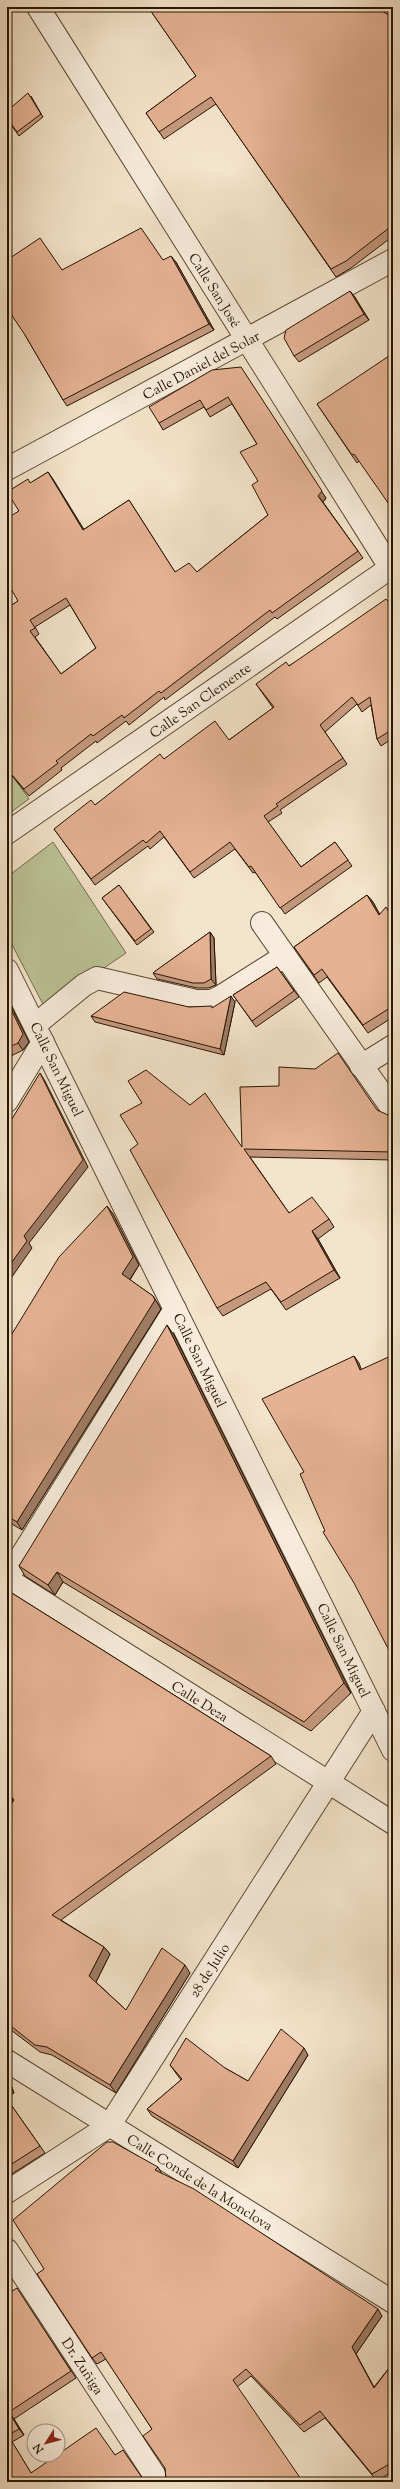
<svg xmlns="http://www.w3.org/2000/svg" width="400" height="2489" font-family="'Sorts Mill Goudy',serif">
<style>
.green{fill:#bcc496;stroke:#726c4c}
.lines{fill:none;stroke-linecap:round;stroke-linejoin:round}
.minor-casing{stroke:#5a4834;stroke-width:24}
.tertiary-casing{stroke:#5a4834;stroke-width:24}
.minor{stroke:#f8eddd;stroke-width:22}
.tertiary{stroke:#f8eddd;stroke-width:22}
.wall{fill:#c5997e;stroke:#271401;fill-rule:evenodd}
.shaded-wall{fill:#a07d67;stroke:#271401}
.building{fill:#e5b293;stroke:#271401;fill-rule:evenodd}
.labels{text-anchor:middle;stroke-width:3;stroke-linejoin:round;paint-order:stroke}
.street-label{font-size:14px;fill:#271401;stroke:#f8eddd}
</style>
<rect width="100%" height="100%" fill="#f4e4cb"/>
<filter id="stains"><feTurbulence type="fractalNoise" baseFrequency=".005" numOctaves="4"/><feColorMatrix values="0 0 0 0 .2 0 0 0 0 .09 0 0 0 0 .02 0 0 0 .5 -.17"/></filter>
<radialGradient id="worn" r=".72"><stop offset=".6" stop-color="#630" stop-opacity="0"/><stop offset="1" stop-color="#630" stop-opacity=".3"/></radialGradient>
<!-- green -->
<g class="green">
<polygon points="7,768 29,799 7,815"/>
<polygon points="53,842 126,953 45,1008 7,935 7,877"/>
</g>
<g class="lines">
<defs>
<g id="minor">
<polyline points="38,7 393,572"/>
<polyline points="392,7 393,9"/>
<polyline points="7,469 393,260"/>
<polyline points="7,833 393,566"/>
<polyline points="262,923 393,1110"/>
<polyline points="7,970 393,1750"/>
<polyline points="35,1025 84,985 97,978 196,1001 211,1001 220,997 285,956"/>
<polyline points="361,1066 393,1046"/>
<polyline points="7,1101 43,1042"/>
<polyline points="175,1309 7,1579 393,1823"/>
<polyline points="7,2192 109,2126 374,1711"/>
<polyline points="7,2250 159,2482"/>
</g>
<polyline id="tertiary" points="7,2061 393,2302"/>
</defs>
<!-- minor casing -->
<use href="#minor" class="minor-casing"/>
<!-- tertiary casing -->
<use href="#tertiary" class="tertiary-casing"/>
<!-- minor -->
<use href="#minor" class="minor"/>
<!-- tertiary -->
<use href="#tertiary" class="tertiary"/>
</g>
<!-- wall -->
<g class="wall">
<polygon points="148,7 380,7 381,10 387,14 393,13 393,236 351,268 336,277 216,104 164,139 146,113 196,76"/>
<polygon points="31,96 43,117 19,136 7,119"/>
<polygon points="163,260 176,262 214,330 67,406 63,400 25,335 62,270"/>
<polygon points="350,291 369,320 299,362 294,356"/>
<polygon points="393,361 359,461 357,463 317,404"/>
<path d="M212,370L326,498L323,502L363,558L277,619L275,617L165,700L164,697L129,725L126,721L97,743L96,741L61,768L62,770L29,796L7,770V608L18,601L31,483L48,472L83,530L129,500L175,572H197L268,515L258,481L257,444L232,404L210,417L204,407L163,430L159,423ZM70,605L96,648L61,674L35,637L39,634L35,627Z"/>
<polygon points="393,608 393,738 381,746 377,739 371,705 362,712 357,704 325,732 347,764 280,810 282,813 268,822 301,867 335,842 352,866 285,914 255,872 253,873 235,849 194,878 164,837 150,849 148,846 95,885 54,829 95,805 164,759 229,740 273,708 256,684"/>
<polygon points="119,885 154,932 137,945 102,898"/>
<polygon points="367,895 373,902 379,914 393,918 393,1017 368,1033 327,977 319,983 294,947"/>
<polygon points="210,932 214,938 216,985 208,988 197,988 157,979 153,973"/>
<polygon points="277,967 299,997 256,1027 233,995"/>
<polygon points="7,998 29,1042 23,1050 7,1058"/>
<polygon points="235,1002 224,1055 95,1022 91,1016 189,1007 213,1008"/>
<polygon points="377,1110 393,1121 393,1160 250,1157 289,1213 329,1219 334,1227 318,1239 340,1278 286,1310 271,1289 223,1316 217,1308 242,1147"/>
<polygon points="107,1206 113,1214 139,1265 130,1280 153,1296 158,1304 161,1309 22,1530 7,1521 7,1342"/>
<polygon points="174,1335 351,1693 311,1731 63,1582 55,1595 25,1576 19,1566"/>
<polygon points="7,1590 271,1756 276,1764 61,1920 104,1947 110,1954 96,1982 126,2010 190,1973 116,2093 52,2055 40,2052 7,2027 7,1935 9,1934 7,1932 7,1811 13,1800 7,1792"/>
<polygon points="308,2055 238,2168 152,2116 147,2109 181,2080 170,2065 225,2068 248,2081"/>
<polygon points="7,2077 10,2082 14,2093 7,2099 45,2153 7,2177"/>
<polygon points="158,2167 162,2174 382,2316 356,2354 374,2387 393,2363 393,2471 377,2481 325,2418 304,2432 251,2376 237,2387 166,2480 165,2468 152,2429 106,2359 97,2364 92,2358 44,2269"/>
<polygon points="7,2294 21,2295 76,2378 14,2419 24,2435 12,2442 31,2473 115,2455 145,2482 7,2482"/>
</g>
<!-- shaded-wall -->
<g class="shaded-wall">
<polygon points="171,256 176,262 214,330 209,324"/>
<polygon points="350,291 355,297 369,320 364,314"/>
<polygon points="245,374 326,498 323,502 318,496"/>
<polygon points="48,472 53,479 88,536 83,530"/>
<polygon points="367,895 373,902 384,922 379,915"/>
<polygon points="210,932 214,938 216,985 211,979"/>
<polygon points="231,996 235,1002 224,1055 220,1049"/>
<polygon points="7,998 29,1042 23,1050 18,1043 7,1001"/>
<polygon points="40,1073 45,1081 88,1167 29,1243 32,1248 7,1284 7,1269 24,1236"/>
<polygon points="107,1206 113,1214 139,1265 128,1282 122,1274"/>
<polygon points="312,1231 318,1239 340,1278 334,1270"/>
<polygon points="153,1296 158,1304 161,1309 22,1530 17,1522"/>
<polygon points="167,1325 174,1335 351,1693 344,1683"/>
<polygon points="354,1356 359,1363 364,1377 360,1370"/>
<polygon points="57,1572 63,1582 55,1595 48,1585"/>
<polygon points="104,1947 110,1954 95,1984 89,1976"/>
<polygon points="185,1965 190,1973 116,2093 110,2085"/>
<polygon points="304,2048 308,2055 238,2168 233,2161"/>
<polygon points="7,2077 10,2082 14,2093 9,2086 7,2080"/>
<polygon points="378,2309 382,2316 356,2354 378,2395 374,2388 352,2347"/>
<polygon points="9,2412 14,2419 24,2435 19,2429"/>
</g>
<!-- building -->
<g class="building">
<polygon points="148,7 377,7 377,8 387,14 393,13 393,225 346,261 331,269 211,97 159,132 146,113 196,76"/>
<polygon points="28,93 41,114 17,132 7,118 7,111"/>
<polygon points="141,228 163,260 171,256 209,324 63,400 25,335 7,308 7,260 40,238 62,270"/>
<polygon points="350,291 364,314 294,356 284,338 286,330"/>
<polygon points="389,356 393,361 393,510 354,454 352,455 317,404"/>
<path d="M241,367L322,491L318,496L358,551L272,613L270,610L161,693L159,691L124,718L122,715L93,736L91,734L56,761L58,763L24,789L7,769V608L18,601L7,582V518L19,511L7,492L28,479L30,483L48,472L83,530L129,500L175,572L189,563L197,572L268,515L252,485L258,481L240,452L257,444L228,397L206,410L200,400L159,423L149,407L212,370ZM66,598L96,648L61,674L30,631L35,628L30,620Z"/>
<polygon points="386,599 393,608 393,729 377,739 370,697 358,705 352,697 320,725 343,758 276,804 278,806 264,816 301,867 335,842 348,860 280,908 251,866 249,867 230,842 190,872 160,831 146,843 143,840 91,879 54,829 91,800 95,805 160,754 164,759 215,721 229,740 274,707 256,684 286,662 289,666"/>
<polygon points="119,885 151,929 135,941 102,898"/>
<polygon points="367,895 379,915 386,907 393,919 393,1006 363,1025 322,969 314,975 294,947"/>
<polygon points="210,932 211,979 204,983 193,983 153,973 154,972"/>
<polygon points="277,967 294,991 252,1021 233,995"/>
<polygon points="124,992 189,1007 212,1006 212,1008 231,996 220,1049 91,1016"/>
<polygon points="7,1001 23,1034 18,1043 7,1048"/>
<polygon points="338,1053 377,1110 388,1115 393,1123 393,1152 244,1149 289,1213 312,1197 329,1219 312,1231 334,1270 281,1302 266,1282 217,1308 130,1150 138,1144 120,1115 142,1103 128,1081 146,1070 190,1105 205,1093 242,1147 240,1087 279,1086 279,1067 315,1069"/>
<polygon points="40,1073 83,1160 24,1236 27,1241 7,1269 7,1127"/>
<polygon points="107,1206 133,1257 122,1274 153,1296 155,1300 17,1522 7,1516 7,1342 59,1257"/>
<polygon points="167,1325 344,1683 304,1722 57,1572 48,1585 19,1566"/>
<polygon points="393,1355 393,1658 354,1583 323,1532 325,1531 300,1474 304,1472 262,1399 354,1356 360,1370"/>
<polygon points="7,1590 271,1756 52,1915 104,1947 89,1976 126,2010 162,1948 185,1965 110,2085 47,2047 35,2045 7,2023 7,1935 9,1933 7,1930 7,1811 14,1800 7,1791"/>
<polygon points="281,2029 304,2048 233,2161 147,2109 182,2079 170,2065 186,2038 225,2068 248,2081"/>
<polygon points="7,2080 9,2086 7,2088"/>
<polygon points="7,2099 40,2146 7,2167"/>
<polygon points="107,2142 113,2142 158,2167 155,2170 194,2189 378,2309 352,2347 374,2388 393,2363 393,2462 372,2474 320,2411 300,2425 246,2369 233,2380 303,2482 164,2482 166,2480 165,2468 143,2436 152,2429 101,2352 92,2358 37,2274 44,2269 13,2220"/>
<polygon points="17,2288 71,2371 9,2412 19,2429 8,2435 31,2473 96,2428 115,2455 123,2450 145,2482 11,2482 7,2478 7,2294"/>
</g>
<g class="labels">
<!-- street labels -->
<g class="street-label">
<text transform="translate(215 290) rotate(58)" y="5">Calle San José</text>
<text transform="translate(201 365) rotate(-28)" y="5">Calle Daniel del Solar</text>
<text transform="translate(200 700) rotate(-35)" y="5">Calle San Clemente</text>
<text transform="translate(57 1069) rotate(64)" y="5">Calle San Miguel</text>
<text transform="translate(200 1360) rotate(64)" y="5">Calle San Miguel</text>
<text transform="translate(344 1650) rotate(64)" y="5">Calle San Miguel</text>
<text transform="translate(200 1701) rotate(32)" y="5">Calle Deza</text>
<text transform="translate(209 1970) rotate(-57)" y="5">28 de Julio</text>
<text transform="translate(200 2182) rotate(32)" y="5">Calle Conde de la Monclova</text>
<text transform="translate(83 2366) rotate(57)" y="5">Dr. Zuñiga</text>
</g>
</g>
<!-- margin -->
<rect width="400" height="2489" fill="none" stroke="#f4e4cb" stroke-width="24"/>
<rect x="8" y="8" width="384" height="2473" fill="none" stroke="#271401" stroke-width="2"/>
<rect x="12" y="12" width="376" height="2465" fill="none" stroke="#271401"/>
<!-- north arrow -->
<g transform="translate(46 2443) rotate(234)"><circle r="19" fill="#f8eddd" stroke="#a49685"/>
<path d="M0-3L7 15L0 10L-7 15Z" fill="#8f2418"/>
<text y="-6" font-size="11" font-weight="bold" text-anchor="middle" fill="#271401">N</text>
</g>
<rect width="100%" height="100%" filter="url(#stains)"/>
<rect width="100%" height="100%" fill="url(#worn)"/>
</svg>
